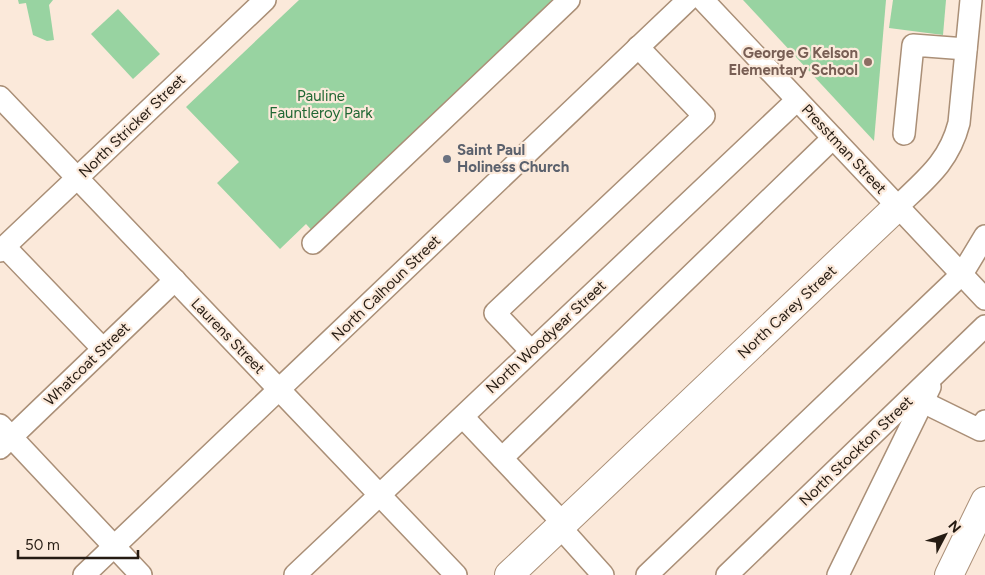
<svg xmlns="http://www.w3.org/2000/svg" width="985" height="575" font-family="Figtree,sans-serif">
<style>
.green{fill:#98d3a1}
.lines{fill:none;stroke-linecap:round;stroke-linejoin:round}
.minor-casing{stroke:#aa8f77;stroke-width:24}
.major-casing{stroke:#aa8f77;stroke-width:30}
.minor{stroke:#fff;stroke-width:21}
.major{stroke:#fff;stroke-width:28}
.education-dot{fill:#8d6e63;stroke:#fbe9da;stroke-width:2}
.worship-dot{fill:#6b7280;stroke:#fbe9da;stroke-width:2}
.labels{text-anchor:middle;stroke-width:4.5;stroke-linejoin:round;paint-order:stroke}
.education-label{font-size:15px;font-weight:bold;fill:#785e54;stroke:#fbe9da;text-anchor:end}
.park-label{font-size:15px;fill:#206733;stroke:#fbe9da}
.street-label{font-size:15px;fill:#251b12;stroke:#fbe9da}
.worship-label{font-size:15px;font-weight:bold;fill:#5b616d;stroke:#fbe9da;text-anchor:start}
</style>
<rect width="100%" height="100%" fill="#fbe9da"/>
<!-- green -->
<g class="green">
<polygon points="18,0 53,0 49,5 54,40 47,41 33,35 26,3 19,4"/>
<polygon points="299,0 564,0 316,235 306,224 280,249 217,183 239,162 186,107"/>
<polygon points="743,0 886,0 874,141"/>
<polygon points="893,0 946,0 943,35 889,28"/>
<polygon points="118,9 160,54 133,79 91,34"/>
</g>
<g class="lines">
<defs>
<g id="minor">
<polyline points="703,0 985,299"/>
<polyline points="0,97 456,575"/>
<polyline points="904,134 913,45 966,49"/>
<path d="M898,206C926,179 949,162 959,123L971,0"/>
<polyline points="313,243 569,0"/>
<polyline points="5,247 103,349"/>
<polyline points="0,251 265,0"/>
<polyline points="531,351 495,313 704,116 638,47"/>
<polyline points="923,402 980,430 985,421"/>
<polyline points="463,417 563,523"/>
<polyline points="0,425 141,575"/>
<polyline points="0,448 175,280"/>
<polyline points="502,458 833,138"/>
<polyline points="560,527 603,575"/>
<polyline points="84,575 688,0"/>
<polyline points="295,575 797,100"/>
<polyline points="647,575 962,274 985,236"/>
<polyline points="727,575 985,326"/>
<polyline points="838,575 930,387"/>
</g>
<g id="major">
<polyline points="509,575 898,206"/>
<polyline points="949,575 985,501"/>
</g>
</defs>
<!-- minor casing -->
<use href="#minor" class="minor-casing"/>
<!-- major casing -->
<use href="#major" class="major-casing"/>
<!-- minor -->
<use href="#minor" class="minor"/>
<!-- major -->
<use href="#major" class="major"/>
</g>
<!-- markers -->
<circle class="education-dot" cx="868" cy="62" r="5"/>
<circle class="worship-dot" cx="447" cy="159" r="5"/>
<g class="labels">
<!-- education labels -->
<g class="education-label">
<text x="858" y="58">George G Kelson<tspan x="858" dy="17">Elementary School</tspan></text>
</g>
<!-- park labels -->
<g class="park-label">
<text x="321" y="101">Pauline<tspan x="321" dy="17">Fauntleroy Park</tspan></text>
</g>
<!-- street labels -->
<g class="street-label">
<text transform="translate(132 126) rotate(-44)" y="5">North Stricker Street</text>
<text transform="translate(844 149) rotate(47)" y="5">Presstman Street</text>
<text transform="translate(386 288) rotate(-44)" y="5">North Calhoun Street</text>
<text transform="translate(787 312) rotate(-43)" y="5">North Carey Street</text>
<text transform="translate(228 336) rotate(46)" y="5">Laurens Street</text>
<text transform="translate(546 337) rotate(-43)" y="5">North Woodyear Street</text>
<text transform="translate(87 364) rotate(-44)" y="5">Whatcoat Street</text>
<text transform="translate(856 451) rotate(-44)" y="5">North Stockton Street</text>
</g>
<!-- worship labels -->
<g class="worship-label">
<text x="457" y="155">Saint Paul<tspan x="457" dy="17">Holiness Church</tspan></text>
</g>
</g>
<!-- north arrow -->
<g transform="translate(945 535) rotate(49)" stroke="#fbe9da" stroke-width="4" paint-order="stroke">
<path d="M0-4L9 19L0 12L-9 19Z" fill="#251b12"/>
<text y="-8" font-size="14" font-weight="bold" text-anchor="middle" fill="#251b12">N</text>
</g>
<!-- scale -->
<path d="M18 550v8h120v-8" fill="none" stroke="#251b12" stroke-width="2.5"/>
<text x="25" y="550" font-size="15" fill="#251b12" stroke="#fbe9da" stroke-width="4" paint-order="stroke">50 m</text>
</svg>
